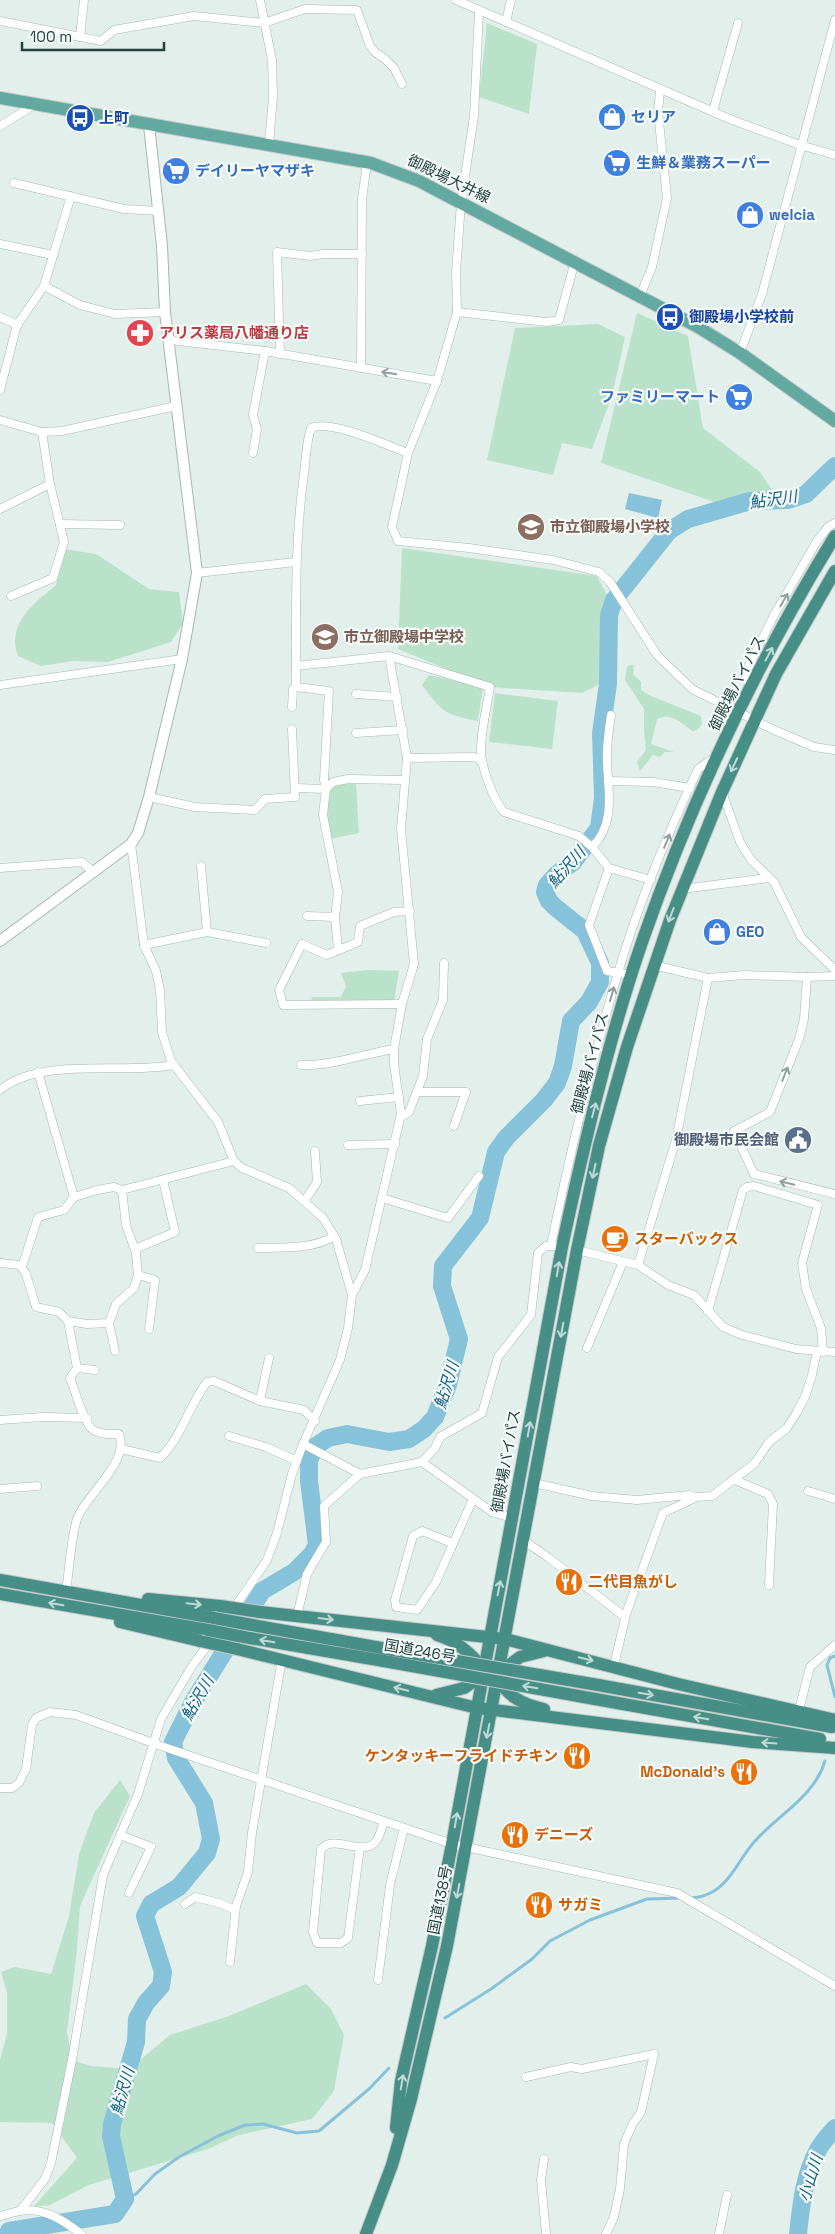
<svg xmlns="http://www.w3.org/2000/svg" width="835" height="2234" font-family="'Space Grotesk','Noto Sans JP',sans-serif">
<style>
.green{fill:#bae2ca}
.water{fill:#86c2d9}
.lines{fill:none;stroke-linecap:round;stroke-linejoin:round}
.stream{stroke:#86c2d9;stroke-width:3}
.river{stroke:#86c2d9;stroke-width:18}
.minor-casing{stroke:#a5b8b4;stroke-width:9}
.tertiary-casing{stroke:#a5b8b4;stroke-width:12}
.primary-casing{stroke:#c1cac9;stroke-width:14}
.trunk-casing{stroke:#c1cac9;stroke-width:14}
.minor{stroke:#fff;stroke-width:8}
.tertiary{stroke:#fff;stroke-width:10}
.primary{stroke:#63a9a0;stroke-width:12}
.trunk{stroke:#468e86;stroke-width:12}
.trunk-bridge-casing{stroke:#c1cac9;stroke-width:14;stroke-linecap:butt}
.trunk-bridge{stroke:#468e86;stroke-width:12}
.oneway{stroke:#90a09e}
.oneway2{stroke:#c0dad6}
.labels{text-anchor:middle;stroke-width:4.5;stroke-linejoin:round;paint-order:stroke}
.shop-label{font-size:15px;font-weight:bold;fill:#366cbe;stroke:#f5faf8;text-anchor:start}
.transit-label{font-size:15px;font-weight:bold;fill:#164399;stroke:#f5faf8;text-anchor:start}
.street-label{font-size:15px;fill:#21423e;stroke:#f5faf8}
.health-label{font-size:15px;font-weight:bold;fill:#be3a42;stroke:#f5faf8;text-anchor:start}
.education-label{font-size:15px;font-weight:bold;fill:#785e54;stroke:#f5faf8;text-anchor:start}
.service-label{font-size:15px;font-weight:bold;fill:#4e5e75;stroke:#f5faf8;text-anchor:end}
.food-label{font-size:15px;font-weight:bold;fill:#c56008;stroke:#f5faf8;text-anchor:start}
.water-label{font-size:16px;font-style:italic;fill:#146485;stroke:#f5faf8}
</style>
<rect width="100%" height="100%" fill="#e3efeb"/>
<!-- green -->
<g class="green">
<polygon points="487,23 537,44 529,114 479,97"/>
<polygon points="637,313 688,336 703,428 760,472 776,496 720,504 601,463"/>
<polygon points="598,324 625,337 612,396 592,449 562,443 553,475 487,460 515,328"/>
<polygon points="402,548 597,576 607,595 602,683 582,693 490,687 398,649"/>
<path d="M64,549L96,554L149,589L179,592L183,623L171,642L108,662L73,661L41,666L18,656C6,624 34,603 56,585Z"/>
<path d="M630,665H634L633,674L641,682V690L651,696L701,716L702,724L697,730L692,731C681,723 671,712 657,719L651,744L674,752H665L660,757L653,755L640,771L637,762L646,750L644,730V709L625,680L627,667Z"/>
<path d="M429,675L483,687L478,721C445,715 442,712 422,685Z"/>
<polygon points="495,693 558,701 552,749 489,742"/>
<polygon points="349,781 356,784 359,833 330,839 325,812 328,787"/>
<polygon points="369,970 399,971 394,1001 311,1002 312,997 341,997 346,986 341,973"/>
<polygon points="120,1780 130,1796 80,1906 77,1950 67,2032 72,2060 91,2066 129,2069 170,2035 229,2016 306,1984 331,2009 344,2035 334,2091 312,2119 239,2135 208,2149 89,2185 50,2205 33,2207 77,2158 52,2123 0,2122 0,2060 7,2034 7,1992 1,1972 15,1967 51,1974 69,1916 79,1854 94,1813"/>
</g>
<!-- water -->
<polygon class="water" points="629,493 662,500 658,518 625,509"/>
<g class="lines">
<!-- stream -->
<g class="stream">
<polyline points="835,1656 830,1658 827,1665 835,1697"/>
<path d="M689,1898C698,1898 706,1896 714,1891C732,1880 741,1856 755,1841C778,1815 815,1796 825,1761"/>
<polyline points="445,2018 491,1989 532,1959 550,1941 590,1920 647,1899 683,1898"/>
<polyline points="125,2199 136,2194 155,2174 179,2157 218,2136 245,2125 263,2124 297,2133 319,2131 369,2089 389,2068"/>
</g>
<!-- river -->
<g class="river">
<polyline points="8,2234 9,2231 115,2214 125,2199 111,2136 112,2124 136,2042 137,2019 146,2003 161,1986 163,1972 145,1916 151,1904 179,1887 207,1853 211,1839 204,1803 176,1758 173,1742 193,1702 262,1591 294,1572 312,1554 317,1545 309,1481 309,1460 316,1446 328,1438 347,1434 389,1442 409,1439 424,1429 435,1417 448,1385 459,1339 442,1286 443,1266 480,1218 496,1152 506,1138 544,1100 557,1083 563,1066 571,1021 589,1002 600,982 600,963 585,931 555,907 549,901 545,892 547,885 556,875 573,862 599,828 603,798 601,733 608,684 609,615 614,600 669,531 688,519 750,501 788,500 806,494 835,466"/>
<path d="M798,2234C801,2206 804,2175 818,2150C822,2142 829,2135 835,2128"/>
</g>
<defs>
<g id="minor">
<polyline points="260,0 272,60 273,96 269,145"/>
<polyline points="456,0 732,120 800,145 835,155"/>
<polyline points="479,11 474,116 461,203 456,272 457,312 437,381 408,453 392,527 398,541 469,548 553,560 599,572 610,582 657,655 692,689 772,729 814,747 835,750"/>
<polyline points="0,21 101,41 114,30 194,16 264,23 305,9 357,10 370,46 376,53 385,59 394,68 402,84"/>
<polyline points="506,22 511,0"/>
<polyline points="80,37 84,0"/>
<polyline points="713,111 738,23"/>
<polyline points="0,126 34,105"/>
<polyline points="14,183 124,209 159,211"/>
<polyline points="0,244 53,255"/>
<polyline points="44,286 80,305 115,314 165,312"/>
<polyline points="640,296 652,267 667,198 658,112 660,90"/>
<polyline points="457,312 547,322 559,320 575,261"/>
<polyline points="0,317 18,325"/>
<polyline points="170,340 265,351 437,381"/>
<polyline points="740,353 762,294 835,20"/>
<polyline points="280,354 277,252 310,256 323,254 362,254"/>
<polyline points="361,368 362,199 367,163"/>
<polyline points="0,390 17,325 44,286 71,196"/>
<polyline points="0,420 42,432 62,431 176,406"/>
<polyline points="253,453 257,429 253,415 265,351"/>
<path d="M408,453C386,445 331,419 311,428C306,443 306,458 304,474C295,538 296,601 296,666L389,656L490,687C487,707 481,729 481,750C481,767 493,799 504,812L579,836L592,847L609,868L651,880"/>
<polyline points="0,509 50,484 42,432"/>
<polyline points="60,524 120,525"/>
<polyline points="197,573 295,562"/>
<polyline points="11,596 53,578 64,542 50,484"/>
<polyline points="0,685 182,659"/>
<polyline points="749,687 747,670 773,617 817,541 828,527 835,523"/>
<polyline points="356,694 397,697"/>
<polyline points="292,707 293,689 296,687"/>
<polyline points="356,733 403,730"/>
<polyline points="407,758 474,757 482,761"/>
<polyline points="608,781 653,782 690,788"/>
<polyline points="295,788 326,789 324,780 329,691 296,687 296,666"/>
<polyline points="722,792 740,842 751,860 774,882 801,937 835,970"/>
<polyline points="149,797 195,807 255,810 265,799 295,797 292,729"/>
<polyline points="131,844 144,945 156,971 160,990 162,1032 171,1061 218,1122 234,1161 242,1168 289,1188 323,1218 336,1239 352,1295 348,1328 340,1360 303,1444 292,1474 277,1533 267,1560 224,1623"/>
<path d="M592,847C616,824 608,791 607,762C606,746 609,730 611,715"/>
<polyline points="201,866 207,932"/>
<polyline points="0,868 82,862 93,872"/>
<polyline points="609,868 589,925 607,971 631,975"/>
<polyline points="682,889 769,878"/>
<polyline points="307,916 335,917"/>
<polyline points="144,945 207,932 266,943"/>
<polyline points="338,950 335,917 338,892 323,815 326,789 333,782 348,779 404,780"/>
<polyline points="653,965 708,978 744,975 807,977 835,976"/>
<polyline points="807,977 804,1019 799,1039 770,1112 734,1131 754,1174 835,1194"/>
<polyline points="402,1004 283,1005 279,990 302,944 327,955 358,942 360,926 394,912 410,911"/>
<path d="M301,1065C332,1066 364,1054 394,1049"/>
<polyline points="38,1072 74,1197"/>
<path d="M0,1090C42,1056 121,1075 174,1065"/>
<polyline points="417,1092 466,1092 454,1126"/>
<polyline points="360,1101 399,1097"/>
<polyline points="401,1117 409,1112 423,1076 427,1039 443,1000 444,963"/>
<polyline points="348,1145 395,1144"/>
<polyline points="382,1198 448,1218 479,1176"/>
<polyline points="305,1200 317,1182 315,1151"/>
<path d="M551,1245C570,1154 591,1063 618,973C638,904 667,835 698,769L715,757"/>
<path d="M258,1248C280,1248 316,1249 334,1236"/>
<polyline points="135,1249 175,1232 163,1180"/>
<polyline points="577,1250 638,1265 668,1285 694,1295 723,1327 742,1335 796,1349 835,1352"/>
<polyline points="0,1263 20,1265 26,1274 36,1307 59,1312 68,1321"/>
<polyline points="638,1265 676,1140 708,978"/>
<polyline points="22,1267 38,1217 64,1210 74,1197 97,1190 114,1187 122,1190 234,1161"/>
<polyline points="138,1275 155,1280 149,1329"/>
<polyline points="352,1295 365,1270 401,1114 394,1064 394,1049 402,1004 414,964 401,829 407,758 389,656"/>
<polyline points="708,1311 743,1190 747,1187 754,1186 818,1205 802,1263 806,1289 821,1328 823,1352"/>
<polyline points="109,1323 115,1351"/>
<polyline points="587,1348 623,1262"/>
<polyline points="77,1368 95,1370"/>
<polyline points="260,1401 269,1358"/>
<polyline points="0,1420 43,1417 87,1418"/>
<polyline points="229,1436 266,1447 297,1461"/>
<polyline points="303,1444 360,1474 422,1462 492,1512 512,1518"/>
<path d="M121,1449L160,1458C182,1437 189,1405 207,1382L214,1381L260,1401L304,1410L315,1421"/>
<polyline points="422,1462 435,1448 440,1437 482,1413 498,1357 531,1315 538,1253 546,1246 554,1246"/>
<polyline points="735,1480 768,1494 773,1504 769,1585"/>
<polyline points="534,1483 592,1496 637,1500 689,1495 697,1497"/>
<polyline points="0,1489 37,1486"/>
<polyline points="808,1491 835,1499"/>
<polyline points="523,1540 549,1558 625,1617"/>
<polyline points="452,1543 422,1531 413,1536 395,1600 396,1607 417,1610 436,1582 473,1499"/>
<path d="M66,1592C69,1572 71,1537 77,1519C86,1494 130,1463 119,1434C111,1434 99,1435 92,1429C83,1420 75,1390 70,1378L77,1368L68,1321L87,1324L109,1323L116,1304L134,1288L138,1275L136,1253L126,1225L122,1190"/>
<polyline points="297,1616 307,1574 326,1542 324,1506 360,1474"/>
<polyline points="614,1666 626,1614 663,1513 697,1497 712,1496 754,1464 769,1442 787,1428 797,1412 805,1397 812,1375 817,1351"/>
<polyline points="799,1710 810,1667 835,1645"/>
<polyline points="0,1788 12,1788 19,1783 26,1769 32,1725 36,1718 50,1712 76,1715 164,1747 452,1844 677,1893 835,1986"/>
<polyline points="120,1835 151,1847 129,1893"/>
<path d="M360,1847L348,1938L341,1943H317L313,1932L321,1849C335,1833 364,1859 377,1840C380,1835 382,1827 384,1821"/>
<polyline points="185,1904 195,1897 219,1903 235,1910"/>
<polyline points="230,1962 236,1906 248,1872 252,1833 282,1659"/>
<polyline points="378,1980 390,1885 404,1828"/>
<polyline points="526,2077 571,2067 582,2069 654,2054 641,2112 632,2125 624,2144 620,2189 614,2217 606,2234"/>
<polyline points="544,2159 541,2180 546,2234"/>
<polyline points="20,2211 45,2179 51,2163 72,2060 103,1875 138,1794 161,1719 192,1666 210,1642"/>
<path d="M0,2216C7,2215 13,2212 19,2211C44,2207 63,2220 81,2234"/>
<polyline points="719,2234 727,2195"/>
</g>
<polyline id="tertiary" points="0,941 131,844 138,833 149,797 182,659 197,573 165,312 162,246 149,125"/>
<polyline id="primary" points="0,98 371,163 419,181 698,327 740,353 835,421"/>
<g id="trunk">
<polyline points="0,1580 214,1618"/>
<polyline points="0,1594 208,1630"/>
<polyline points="148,1599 220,1606"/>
<polyline points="260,1612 505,1639 678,1684 835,1720"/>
<polyline points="120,1622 200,1641"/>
<polyline points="252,1625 387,1649"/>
<path d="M437,1635C457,1641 472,1654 484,1670"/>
<polyline points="244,1637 384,1661"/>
<polyline points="237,1649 477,1708 753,1742 835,1748"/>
<path d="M496,1674C506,1696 521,1704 544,1709"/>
<polyline points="496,1675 520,1657 544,1651"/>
<polyline points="598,1685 832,1727"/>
<polyline points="436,1695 464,1688 485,1673"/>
<polyline points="595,1699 820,1739"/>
<path d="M396,2128L401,2081L432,1946L452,1844L562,1247C584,1145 608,1041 642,942C691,801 757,663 835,536"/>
<polyline points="366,2234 392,2165 411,2099 447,1946 577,1250 599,1146 627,1047 670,920 722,792 776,674 835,571"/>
</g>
</defs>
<!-- minor casing -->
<use href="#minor" class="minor-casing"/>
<!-- tertiary casing -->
<use href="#tertiary" class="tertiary-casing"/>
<!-- primary casing -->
<use href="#primary" class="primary-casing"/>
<!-- trunk casing -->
<use href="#trunk" class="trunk-casing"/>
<!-- minor -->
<use href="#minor" class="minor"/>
<!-- tertiary -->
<use href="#tertiary" class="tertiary"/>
<!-- primary -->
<use href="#primary" class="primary"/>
<!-- trunk -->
<use href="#trunk" class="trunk"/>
<defs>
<g id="trunk-bridge">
<polyline points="220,1606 260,1612"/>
<polyline points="214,1618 252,1625"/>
<polyline points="208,1630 244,1637"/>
<polyline points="200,1641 237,1649"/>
<polyline points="387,1649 598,1685"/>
<polyline points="384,1661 595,1699"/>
</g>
</defs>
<!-- trunk-bridge casing -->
<use href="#trunk-bridge" class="trunk-bridge-casing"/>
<!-- trunk-bridge -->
<use href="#trunk-bridge" class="trunk-bridge"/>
</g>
<!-- one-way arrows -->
<defs><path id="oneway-shaft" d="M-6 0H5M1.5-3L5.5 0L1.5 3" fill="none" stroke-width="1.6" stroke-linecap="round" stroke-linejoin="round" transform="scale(1.25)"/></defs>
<g class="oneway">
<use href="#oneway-shaft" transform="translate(389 373) rotate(-170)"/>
<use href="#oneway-shaft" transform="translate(784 600) rotate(-60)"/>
<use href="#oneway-shaft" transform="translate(667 841) rotate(-67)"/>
<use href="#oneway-shaft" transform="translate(612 994) rotate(-74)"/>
<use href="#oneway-shaft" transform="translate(785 1074) rotate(-68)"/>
<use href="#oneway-shaft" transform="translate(787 1183) rotate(-167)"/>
</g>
<g class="oneway2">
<use href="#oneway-shaft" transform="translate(769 654) rotate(-62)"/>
<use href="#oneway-shaft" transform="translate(734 765) rotate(115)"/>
<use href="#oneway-shaft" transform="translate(671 915) rotate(111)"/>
<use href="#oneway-shaft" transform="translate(594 1110) rotate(-75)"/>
<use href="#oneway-shaft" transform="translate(594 1171) rotate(102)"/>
<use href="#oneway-shaft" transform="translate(558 1269) rotate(-80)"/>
<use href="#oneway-shaft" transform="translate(562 1330) rotate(101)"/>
<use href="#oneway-shaft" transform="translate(529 1429) rotate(-80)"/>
<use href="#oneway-shaft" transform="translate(499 1588) rotate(-79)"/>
<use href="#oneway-shaft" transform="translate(56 1604) rotate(-170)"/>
<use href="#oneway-shaft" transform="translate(194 1604) rotate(6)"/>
<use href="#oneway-shaft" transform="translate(326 1619) rotate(7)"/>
<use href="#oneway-shaft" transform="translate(267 1641) rotate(-170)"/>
<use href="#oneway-shaft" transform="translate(586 1659) rotate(14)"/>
<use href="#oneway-shaft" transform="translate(530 1687) rotate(-170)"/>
<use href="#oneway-shaft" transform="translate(401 1689) rotate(-166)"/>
<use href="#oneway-shaft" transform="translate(646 1694) rotate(10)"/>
<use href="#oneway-shaft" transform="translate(701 1718) rotate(-170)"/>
<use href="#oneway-shaft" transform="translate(488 1731) rotate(101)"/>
<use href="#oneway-shaft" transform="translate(769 1743) rotate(-176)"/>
<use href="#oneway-shaft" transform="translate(456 1820) rotate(-80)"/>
<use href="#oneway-shaft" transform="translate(458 1891) rotate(101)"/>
<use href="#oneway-shaft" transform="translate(402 2082) rotate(-80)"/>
</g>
<!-- icons -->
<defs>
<symbol id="shop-disc" viewBox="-11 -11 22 22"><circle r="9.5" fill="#3f7fe0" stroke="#f5faf8"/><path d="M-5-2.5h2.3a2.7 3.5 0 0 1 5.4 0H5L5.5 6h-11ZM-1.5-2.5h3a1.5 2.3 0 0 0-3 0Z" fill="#fff"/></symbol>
<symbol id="bus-disc" viewBox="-11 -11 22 22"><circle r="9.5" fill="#1a4fb4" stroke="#f5faf8"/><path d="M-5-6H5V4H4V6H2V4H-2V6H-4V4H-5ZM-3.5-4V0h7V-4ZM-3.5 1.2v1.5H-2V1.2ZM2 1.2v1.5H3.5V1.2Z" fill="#fff"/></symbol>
<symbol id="supermarket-disc" viewBox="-11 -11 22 22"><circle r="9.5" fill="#3f7fe0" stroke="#f5faf8"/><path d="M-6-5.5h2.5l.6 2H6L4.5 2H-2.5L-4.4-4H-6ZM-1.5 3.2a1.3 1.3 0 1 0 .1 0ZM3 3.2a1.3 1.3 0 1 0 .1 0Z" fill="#fff"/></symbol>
<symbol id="pharmacy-disc" viewBox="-11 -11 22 22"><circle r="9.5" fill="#e0444e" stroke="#f5faf8"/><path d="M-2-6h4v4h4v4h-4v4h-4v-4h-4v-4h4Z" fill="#fff"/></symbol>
<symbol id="school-disc" viewBox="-11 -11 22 22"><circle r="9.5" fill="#8d6e63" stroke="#f5faf8"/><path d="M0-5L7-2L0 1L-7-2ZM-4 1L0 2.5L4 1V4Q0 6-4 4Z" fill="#fff"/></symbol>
<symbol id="civic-disc" viewBox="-11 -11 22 22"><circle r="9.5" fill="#5c6f8a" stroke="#f5faf8"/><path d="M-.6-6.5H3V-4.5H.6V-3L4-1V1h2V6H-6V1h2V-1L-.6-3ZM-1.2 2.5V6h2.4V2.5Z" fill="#fff"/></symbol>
<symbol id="cafe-disc" viewBox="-11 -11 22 22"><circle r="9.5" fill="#e8710a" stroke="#f5faf8"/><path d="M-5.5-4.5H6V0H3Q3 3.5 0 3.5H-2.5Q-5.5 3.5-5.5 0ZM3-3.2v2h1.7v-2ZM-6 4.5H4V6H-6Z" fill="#fff"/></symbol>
<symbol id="restaurant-disc" viewBox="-11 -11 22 22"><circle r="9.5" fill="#e8710a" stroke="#f5faf8"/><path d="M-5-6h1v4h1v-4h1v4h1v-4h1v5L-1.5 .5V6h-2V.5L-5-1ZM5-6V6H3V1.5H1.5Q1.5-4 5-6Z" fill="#fff"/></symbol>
</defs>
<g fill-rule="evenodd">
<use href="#shop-disc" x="596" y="101" width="32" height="32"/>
<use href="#bus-disc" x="64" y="102" width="32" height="32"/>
<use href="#supermarket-disc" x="601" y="147" width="32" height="32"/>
<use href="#supermarket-disc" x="160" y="155" width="32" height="32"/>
<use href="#shop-disc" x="734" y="199" width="32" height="32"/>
<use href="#bus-disc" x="654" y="301" width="32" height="32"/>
<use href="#pharmacy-disc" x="124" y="317" width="32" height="32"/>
<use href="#supermarket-disc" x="723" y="381" width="32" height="32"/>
<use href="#school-disc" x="515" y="511" width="32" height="32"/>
<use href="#school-disc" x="309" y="621" width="32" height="32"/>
<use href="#shop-disc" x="701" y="916" width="32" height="32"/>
<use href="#civic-disc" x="782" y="1124" width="32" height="32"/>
<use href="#cafe-disc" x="599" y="1223" width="32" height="32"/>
<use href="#restaurant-disc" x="553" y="1566" width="32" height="32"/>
<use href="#restaurant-disc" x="561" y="1740" width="32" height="32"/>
<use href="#restaurant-disc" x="728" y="1756" width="32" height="32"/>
<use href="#restaurant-disc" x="499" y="1819" width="32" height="32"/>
<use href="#restaurant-disc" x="523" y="1889" width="32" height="32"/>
</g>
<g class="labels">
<!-- shop labels -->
<g class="shop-label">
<text x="631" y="122">セリア</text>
<text x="636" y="168">生鮮＆業務スーパー</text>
<text x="195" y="176">デイリーヤマザキ</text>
<text x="769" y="220">welcia</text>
<text x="720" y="402" text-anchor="end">ファミリーマート</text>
<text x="736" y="937">GEO</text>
</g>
<!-- transit labels -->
<g class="transit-label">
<text x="99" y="123">上町</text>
<text x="689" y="322">御殿場小学校前</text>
</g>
<!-- street labels -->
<g class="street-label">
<text transform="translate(449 179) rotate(26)" y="5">御殿場大井線</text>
<text transform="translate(737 683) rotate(-63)" y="5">御殿場バイパス</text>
<text transform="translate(590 1063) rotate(-75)" y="5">御殿場バイパス</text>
<text transform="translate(506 1461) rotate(-80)" y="5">御殿場バイパス</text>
<text transform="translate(420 1651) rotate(10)" y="5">国道246号</text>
<text transform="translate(440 1900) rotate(-79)" y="5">国道138号</text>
</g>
<!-- health labels -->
<g class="health-label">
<text x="159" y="338">アリス薬局八幡通り店</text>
</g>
<!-- education labels -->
<g class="education-label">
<text x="550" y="532">市立御殿場小学校</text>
<text x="344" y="642">市立御殿場中学校</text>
</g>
<!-- service labels -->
<g class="service-label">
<text x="779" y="1145">御殿場市民会館</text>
</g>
<!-- food labels -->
<g class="food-label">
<text x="634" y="1244">スターバックス</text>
<text x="588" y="1587">二代目魚がし</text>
<text x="558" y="1761" text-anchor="end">ケンタッキーフライドチキン</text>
<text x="725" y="1777" text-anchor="end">McDonald's</text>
<text x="534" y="1840">デニーズ</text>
<text x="558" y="1910">サガミ</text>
</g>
<!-- water labels -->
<g class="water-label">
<text transform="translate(773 499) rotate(-8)" y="6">鮎沢川</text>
<text transform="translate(566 867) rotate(-49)" y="6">鮎沢川</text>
<text transform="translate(446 1385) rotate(-73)" y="6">鮎沢川</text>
<text transform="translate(197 1698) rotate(-60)" y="6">鮎沢川</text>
<text transform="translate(122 2091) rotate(-74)" y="6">鮎沢川</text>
<text transform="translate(810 2178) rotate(-73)" y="6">小山川</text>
</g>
</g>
<!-- scale -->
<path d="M22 42v8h142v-8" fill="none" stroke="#21423e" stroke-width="2.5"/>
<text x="30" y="42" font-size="15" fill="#21423e" stroke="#f5faf8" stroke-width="4" paint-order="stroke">100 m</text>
</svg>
